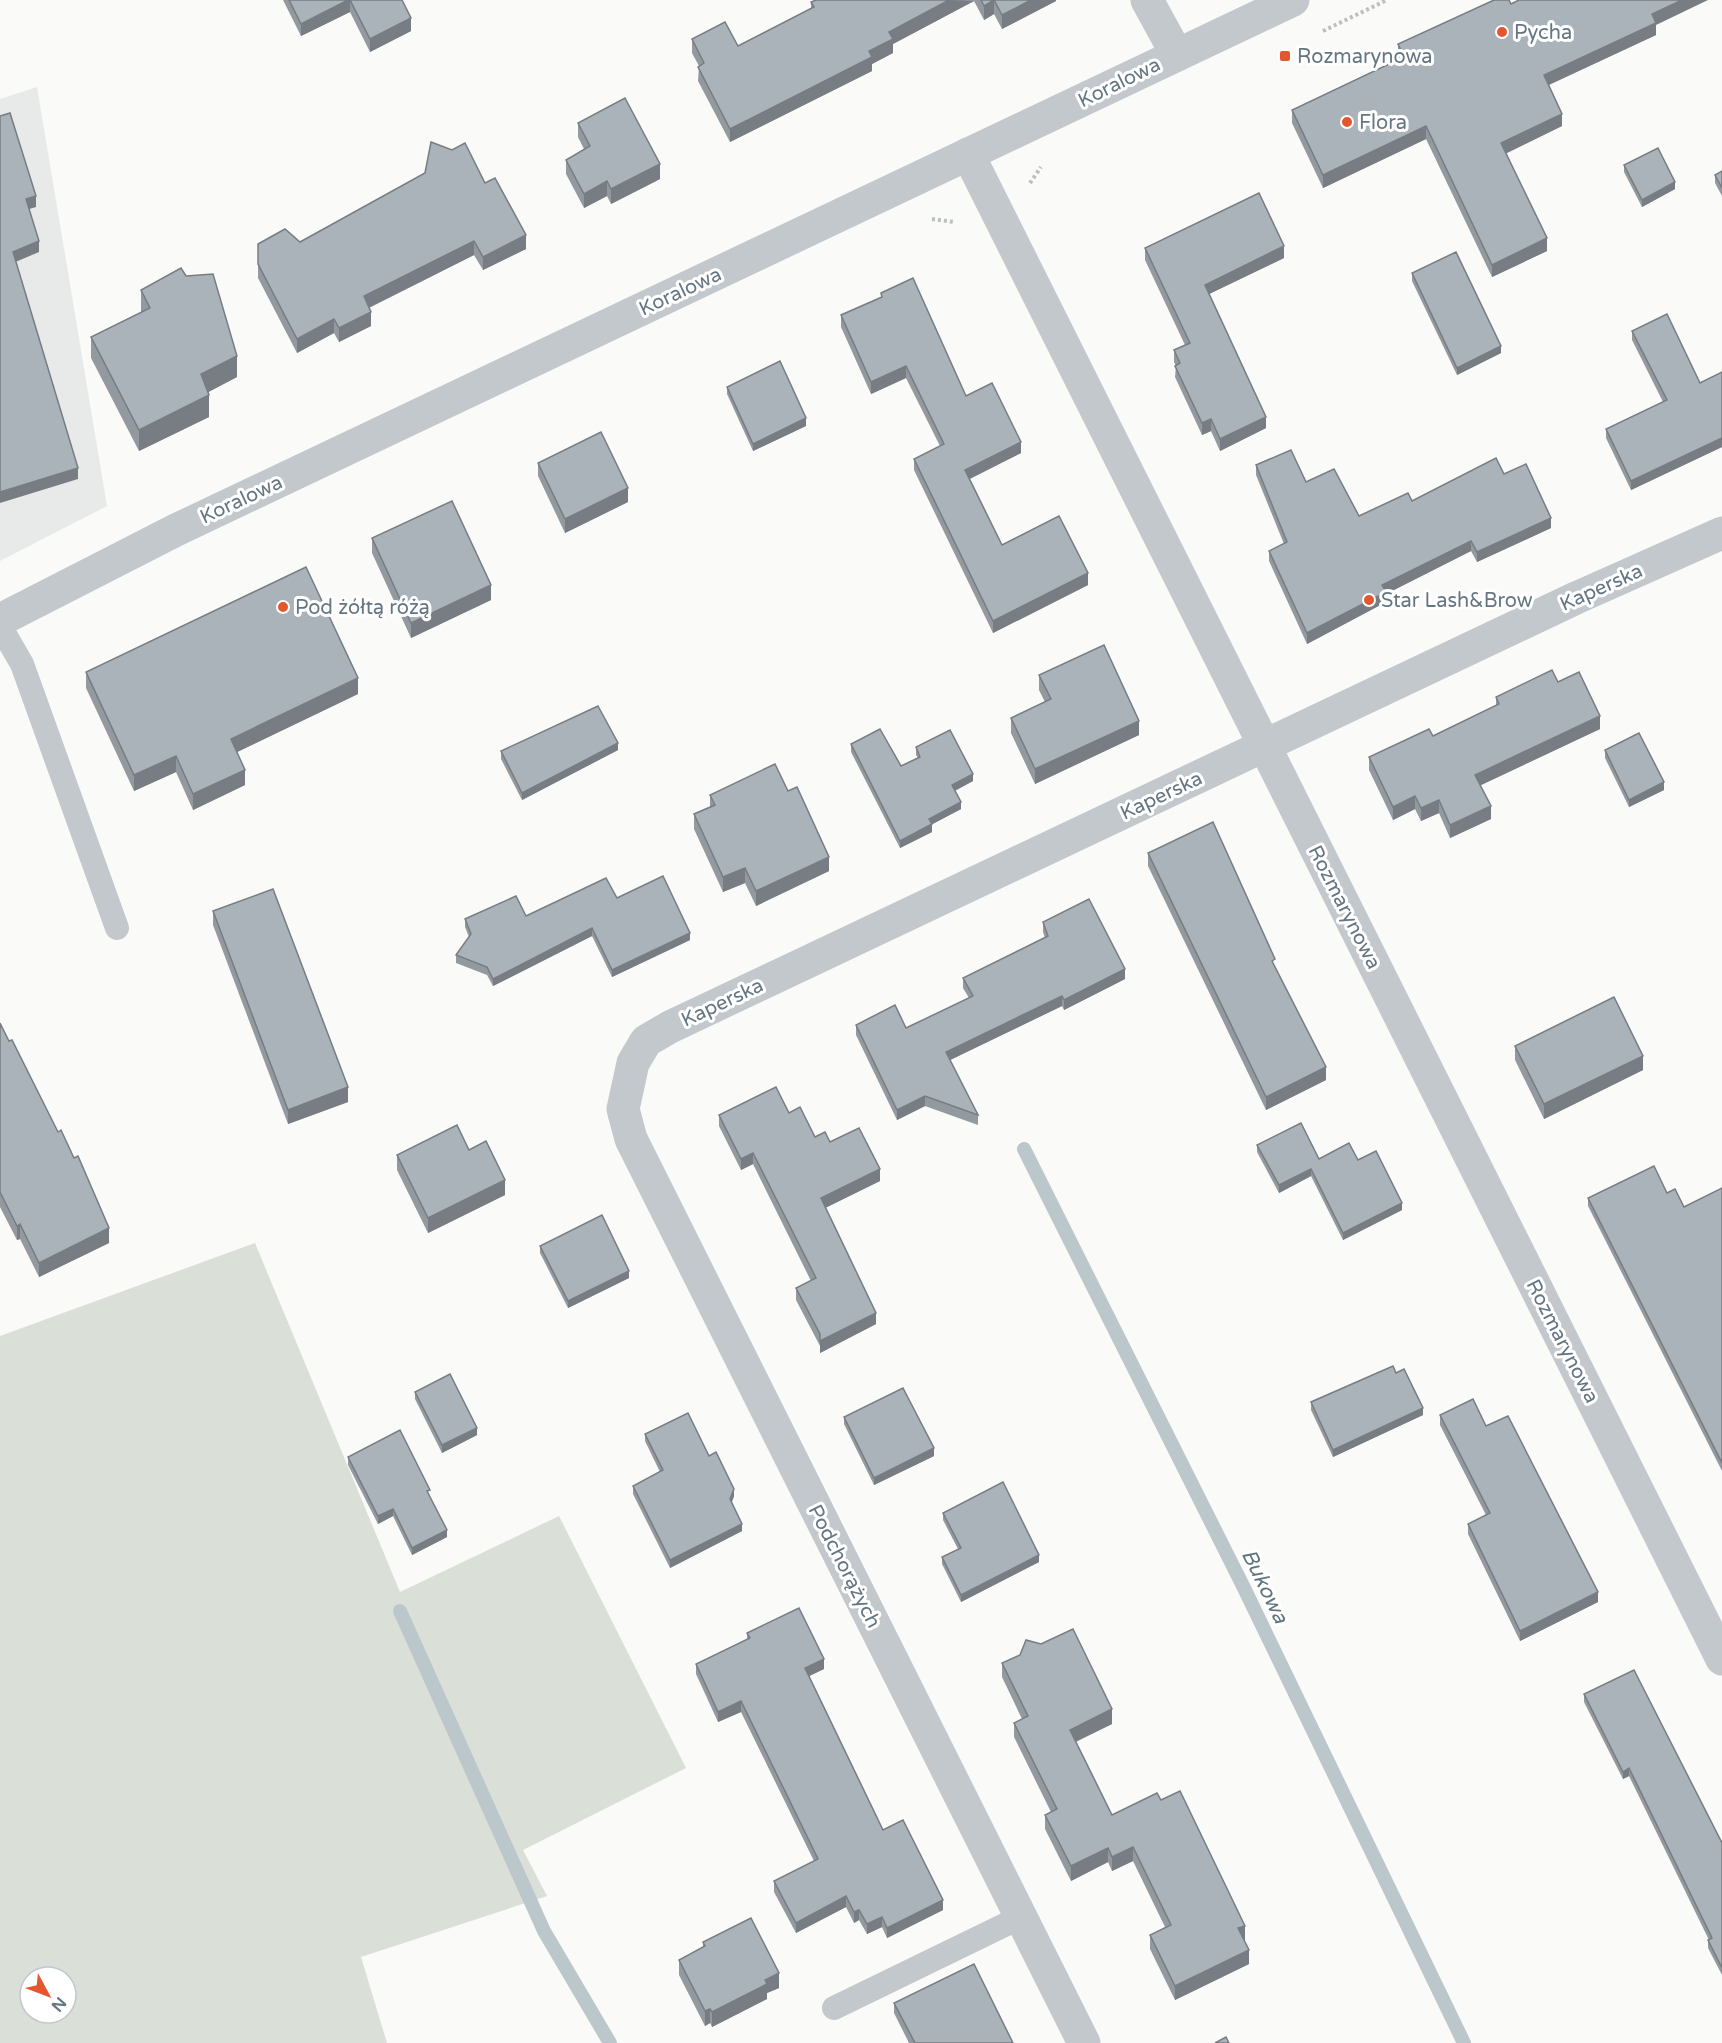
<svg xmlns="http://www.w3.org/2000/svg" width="1722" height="2043" font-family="'Varela Round',sans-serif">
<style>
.built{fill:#e8e9e9}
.green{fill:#dadfd7;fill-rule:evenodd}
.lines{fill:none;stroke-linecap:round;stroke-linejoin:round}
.stream{stroke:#bbc7cb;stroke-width:14}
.path{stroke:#bbbfc2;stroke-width:4;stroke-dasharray:3 3;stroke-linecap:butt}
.service{stroke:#c3c8cc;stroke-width:24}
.minor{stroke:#c3c8cc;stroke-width:33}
.tertiary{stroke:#c3c8cc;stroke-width:33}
.wall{fill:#929a9f}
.shaded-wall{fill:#777d82}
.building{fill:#aab3b9;stroke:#777d82;stroke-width:1.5}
.poi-dot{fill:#e4572e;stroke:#fff;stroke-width:2}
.labels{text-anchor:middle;stroke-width:6;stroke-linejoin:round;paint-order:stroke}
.poi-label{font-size:20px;fill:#657683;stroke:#fff;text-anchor:start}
.street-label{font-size:20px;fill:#657683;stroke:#fff}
.water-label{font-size:21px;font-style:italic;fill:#60757c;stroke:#fff}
</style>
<rect width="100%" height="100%" fill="#fafaf8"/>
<!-- built -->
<polygon class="built" points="37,87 107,506 0,561 0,99"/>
<!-- green -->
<path class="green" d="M255,1243L400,1592L559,1516L686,1768L523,1850L547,1896L361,1957L387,2043H0V1336ZM30,1977H66V2013H30Z"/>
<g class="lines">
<!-- stream -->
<g class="stream">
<polyline points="1024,1149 1244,1588 1464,2043"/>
<polyline points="400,1611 544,1931 610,2043"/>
</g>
<!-- path -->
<g class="path">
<polyline points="1323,31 1387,0"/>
<polyline points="1030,183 1041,167"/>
<polyline points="932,219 954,222"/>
</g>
<!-- service -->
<g class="service">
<polyline points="0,626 22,664 117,928"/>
<polyline points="834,2008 1021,1917"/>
</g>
<!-- minor -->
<g class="minor">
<polyline points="1147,0 1177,55"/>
<polyline points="968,154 1722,1659"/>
<polyline points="1084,2043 631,1139 623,1109 633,1063 646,1041 670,1027 1576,598 1722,533"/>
</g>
<!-- tertiary -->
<polyline class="tertiary" points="0,620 176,530 1293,0"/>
</g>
<!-- wall -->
<g class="wall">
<polygon points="283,0 402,0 411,31 370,52 350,12 301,36"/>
<polygon points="816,0 1056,0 1056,1 1002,29 994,14 984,20 974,1 893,44 893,53 872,64 872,71 730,142 698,81 699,66 692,53 692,39 738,46 811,8 811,2"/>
<polygon points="1511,4 1656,25 1656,35 1549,85 1562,126 1506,153 1547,251 1492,277 1426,139 1323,188 1292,123 1292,110 1399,59 1398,57 1398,44"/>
<polygon points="578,123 660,179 611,204 607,196 584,208 566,174 566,160 584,149 578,137"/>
<polygon points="1624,165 1675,189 1642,207 1624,172"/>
<polygon points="1722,171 1722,196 1715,183 1715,175"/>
<polygon points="485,183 526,249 483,270 474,255 369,308 371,326 339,342 334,333 297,353 258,278 258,244 300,242"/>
<polygon points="1145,248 1284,258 1209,294 1266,428 1220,451 1211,431 1202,435 1175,377 1176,366 1174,362 1174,350 1185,345 1145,260"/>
<polygon points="1412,273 1501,353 1457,375 1412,281"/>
<polygon points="141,290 237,377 208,392 209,417 139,451 91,358 91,337 141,312"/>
<polygon points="881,293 966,396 1021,453 970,479 1002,545 1088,585 993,633 914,470 914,459 940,446 906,378 871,394 841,327 841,315 881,298"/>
<polygon points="1632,331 1700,383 1722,372 1722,447 1631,490 1606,438 1606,429 1663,402 1632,340"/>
<polygon points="727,387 806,426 753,451 727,394"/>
<polygon points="538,463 628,502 565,533 538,476"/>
<polygon points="1256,465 1306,482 1359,516 1504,474 1551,528 1477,562 1471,551 1386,594 1386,602 1307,644 1269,561 1269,551 1284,544 1256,475"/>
<polygon points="372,538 491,600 411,638 372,553"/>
<polygon points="86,672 358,694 237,752 245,785 193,810 176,772 134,791 86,688"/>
<polygon points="1039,675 1139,735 1035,784 1011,733 1011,718 1045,702 1039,690"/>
<polygon points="1558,682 1600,729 1480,785 1491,819 1450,838 1439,813 1421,821 1415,809 1393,820 1369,770 1369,757 1433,736 1496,705 1496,697"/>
<polygon points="851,744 901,766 918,758 916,755 916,747 973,781 955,791 961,809 932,824 932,832 900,848 851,752"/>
<polygon points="618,750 522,800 501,759 501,751"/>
<polygon points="1605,750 1664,790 1629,807 1605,758"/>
<polygon points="788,791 829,871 756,906 745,883 723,892 694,829 694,814 710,807 710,795"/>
<polygon points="1148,853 1275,967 1326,1080 1266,1110 1148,866"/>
<polygon points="617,898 690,940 612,977 592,936 493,986 487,975 456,963 456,955 469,937 465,927 465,919 526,916"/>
<polygon points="213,911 348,1102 288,1124 213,925"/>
<polygon points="1043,922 1125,979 1064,1010 1062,1006 950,1060 978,1115 978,1125 925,1106 897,1120 856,1035 856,1025 906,1028 969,998 963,988 963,978 1045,938 1043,932"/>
<polygon points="0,1023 109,1243 39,1277 20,1239 17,1240 0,1207"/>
<polygon points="1515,1046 1643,1070 1544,1119 1515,1060"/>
<polygon points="789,1113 815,1137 830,1142 880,1181 825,1208 876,1324 820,1353 820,1346 796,1300 796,1288 811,1281 753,1164 741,1170 719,1126 719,1115"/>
<polygon points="1257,1145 1319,1159 1402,1210 1343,1240 1311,1176 1279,1193 1257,1152"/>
<polygon points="469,1150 505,1195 428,1233 397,1170 397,1155"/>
<polygon points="1722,1188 1722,1471 1588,1206 1588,1198 1667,1193 1684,1207"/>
<polygon points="540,1246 629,1278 568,1308 540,1253"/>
<polygon points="1396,1373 1423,1415 1333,1457 1311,1410 1311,1402"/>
<polygon points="415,1392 477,1435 442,1453 415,1399"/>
<polygon points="1440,1415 1598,1602 1520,1641 1468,1534 1468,1524 1486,1515 1440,1425"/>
<polygon points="844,1417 934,1456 874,1485 844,1424"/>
<polygon points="645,1434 709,1456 734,1496 732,1502 742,1531 670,1568 633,1494 633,1486 660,1472 645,1441"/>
<polygon points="348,1457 430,1497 447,1537 412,1555 393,1516 378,1524 348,1465"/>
<polygon points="943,1513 1039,1562 961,1602 942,1564 942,1557 958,1549 943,1520"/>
<polygon points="747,1633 824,1669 809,1676 883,1830 943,1910 887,1938 882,1927 867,1934 859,1920 854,1923 846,1907 796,1933 774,1892 774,1881 814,1861 741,1712 718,1722 696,1674 696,1664 747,1639"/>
<polygon points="1002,1663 1112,1724 1076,1742 1112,1815 1161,1800 1245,1940 1244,1940 1249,1964 1175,2000 1150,1949 1150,1935 1165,1927 1133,1861 1112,1871 1108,1862 1071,1881 1045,1829 1045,1815 1051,1812 1014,1737 1014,1723 1022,1719 1002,1677"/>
<polygon points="1584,1694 1722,1843 1722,1975 1708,1948 1708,1940 1709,1940 1629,1776 1623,1779 1584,1702"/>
<polygon points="703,1942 779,1988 767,1993 767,1999 712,2027 710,2023 705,2026 679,1975 679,1960 703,1947"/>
<polygon points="894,2003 1013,2043 909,2043 894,2013"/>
</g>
<!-- shaded-wall -->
<g class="shaded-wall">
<polygon points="348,0 350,0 350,12 301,36 301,24"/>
<polygon points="949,0 974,1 893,44 893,53 872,64 872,71 730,142 730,129 869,51 889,32"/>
<polygon points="994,0 994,14 984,20 984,6"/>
<polygon points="1031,0 1056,0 1056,1 1002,29 1002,15"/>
<polygon points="1682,0 1708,0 1656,25 1656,35 1544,87 1544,75 1652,14"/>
<polygon points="411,18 411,31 370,52 370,39"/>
<polygon points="1562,114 1562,126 1501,156 1501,143"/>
<polygon points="1426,126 1426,139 1323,188 1323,175"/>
<polygon points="660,164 660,179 611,204 611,189"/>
<polygon points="607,181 607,196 584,208 584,194"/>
<polygon points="1675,182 1675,189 1642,207 1642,200"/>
<polygon points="36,196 36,207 26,210 26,199"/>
<polygon points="526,235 526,249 483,270 483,257"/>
<polygon points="1547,238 1547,251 1492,277 1492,265"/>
<polygon points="39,241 39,252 13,263 13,252"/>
<polygon points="474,241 474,255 364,310 364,296"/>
<polygon points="1284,246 1284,258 1205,296 1205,285"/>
<polygon points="371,312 371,326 339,342 339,328"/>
<polygon points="334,319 334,333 297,353 297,339"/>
<polygon points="1501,346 1501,353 1457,375 1457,368"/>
<polygon points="237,356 237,377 201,396 201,374"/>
<polygon points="906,366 906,378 871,394 871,382"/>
<polygon points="209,395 209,417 139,451 139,430"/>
<polygon points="1266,417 1266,428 1220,451 1220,439"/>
<polygon points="806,418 806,426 753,451 753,444"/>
<polygon points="1211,419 1211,431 1202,435 1202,423"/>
<polygon points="1722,438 1722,447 1631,490 1631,481"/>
<polygon points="1021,442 1021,453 965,481 965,470"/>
<polygon points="78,468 78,479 0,503 0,492"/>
<polygon points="628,488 628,502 565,533 565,519"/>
<polygon points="1551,518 1551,528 1477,562 1477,552"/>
<polygon points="1471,541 1471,551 1386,594 1386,602 1307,644 1307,633 1382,585"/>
<polygon points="1088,573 1088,585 993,633 993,621"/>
<polygon points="491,585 491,600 411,638 411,623"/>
<polygon points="358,678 358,694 231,755 231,739"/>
<polygon points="1600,716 1600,729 1475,788 1475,775"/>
<polygon points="1139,721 1139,735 1035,784 1035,769"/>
<polygon points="618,743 618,750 522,800 522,793"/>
<polygon points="176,756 176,772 134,791 134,775"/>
<polygon points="245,770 245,785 193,810 193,794"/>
<polygon points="973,774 973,781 952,792 952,785"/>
<polygon points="1664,782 1664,790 1629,807 1629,800"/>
<polygon points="1415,796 1415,809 1393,820 1393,807"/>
<polygon points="1439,800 1439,813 1421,821 1421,808"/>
<polygon points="961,802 961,809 929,826 929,819"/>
<polygon points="1491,806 1491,819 1450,838 1450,825"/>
<polygon points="932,824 932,832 900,848 900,841"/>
<polygon points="829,857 829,871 756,906 756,891"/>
<polygon points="745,868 745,883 723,892 723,877"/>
<polygon points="592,928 592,936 493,986 493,979"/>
<polygon points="690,933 690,940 612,977 612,970"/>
<polygon points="1125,969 1125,979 1064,1010 1064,1000"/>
<polygon points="1062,996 1062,1006 946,1062 946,1052"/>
<polygon points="1643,1056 1643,1070 1544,1119 1544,1104"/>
<polygon points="1326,1067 1326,1080 1266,1110 1266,1097"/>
<polygon points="348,1087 348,1102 288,1124 288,1110"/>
<polygon points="925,1096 925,1106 897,1120 897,1110"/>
<polygon points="753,1153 753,1164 741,1170 741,1159"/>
<polygon points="880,1169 880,1181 821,1210 821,1198"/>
<polygon points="1311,1169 1311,1176 1279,1193 1279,1185"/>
<polygon points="505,1180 505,1195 428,1233 428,1218"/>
<polygon points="1402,1203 1402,1210 1343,1240 1343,1233"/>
<polygon points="20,1224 20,1239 17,1240 17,1226"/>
<polygon points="109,1228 109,1243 39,1277 39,1263"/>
<polygon points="629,1271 629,1278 568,1308 568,1301"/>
<polygon points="876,1313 876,1324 820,1353 820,1341"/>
<polygon points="1423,1408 1423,1415 1333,1457 1333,1450"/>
<polygon points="477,1428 477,1435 442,1453 442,1445"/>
<polygon points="934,1448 934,1456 874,1485 874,1478"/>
<polygon points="734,1489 734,1496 730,1506 730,1499"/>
<polygon points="393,1509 393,1516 378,1524 378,1516"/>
<polygon points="742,1524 742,1531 670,1568 670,1560"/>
<polygon points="447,1530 447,1537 412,1555 412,1548"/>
<polygon points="1039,1555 1039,1562 961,1602 961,1595"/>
<polygon points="1598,1592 1598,1602 1520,1641 1520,1631"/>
<polygon points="824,1659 824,1669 805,1678 805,1668"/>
<polygon points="741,1701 741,1712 718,1722 718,1712"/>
<polygon points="1112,1709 1112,1724 1070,1744 1070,1730"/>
<polygon points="1629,1768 1629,1776 1623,1779 1623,1772"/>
<polygon points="1133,1847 1133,1861 1112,1871 1112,1857"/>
<polygon points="1108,1848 1108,1862 1071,1881 1071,1866"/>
<polygon points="846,1896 846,1907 796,1933 796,1923"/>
<polygon points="943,1900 943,1910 887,1938 887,1928"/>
<polygon points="859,1910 859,1920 854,1923 854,1912"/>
<polygon points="882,1917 882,1927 867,1934 867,1924"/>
<polygon points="1245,1926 1245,1940 1238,1943 1238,1928"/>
<polygon points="1249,1950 1249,1964 1175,2000 1175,1986"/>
<polygon points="779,1973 779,1988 767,1993 767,1999 712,2027 712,2012 765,1980"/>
<polygon points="710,2009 710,2023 705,2026 705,2011"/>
</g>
<!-- building -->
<g class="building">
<polygon points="289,0 348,0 301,24"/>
<polygon points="350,0 402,0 411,18 370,39"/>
<polygon points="816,0 949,0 889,32 893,39 869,51 872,57 730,129 698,67 704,63 692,39 725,22 738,46 814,7 811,2"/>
<polygon points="981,0 1031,0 1002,15 994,0 984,6"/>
<polygon points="1494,0 1509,0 1511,4 1519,0 1682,0 1652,14 1656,23 1544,75 1562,114 1501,143 1547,238 1492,265 1426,126 1323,175 1292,110 1404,57 1398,44"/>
<polygon points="625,98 660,164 611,189 607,181 584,194 566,160 590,146 578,123"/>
<polygon points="10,113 36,196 26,199 39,241 13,252 78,468 0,492 0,116"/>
<polygon points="431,142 452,150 465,143 485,183 495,178 526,235 483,257 474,241 364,296 371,312 339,328 334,319 297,339 258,264 258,244 285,229 300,242 425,173"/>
<polygon points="1658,148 1675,182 1642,200 1624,165"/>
<polygon points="1722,171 1722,188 1715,175"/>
<polygon points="1259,193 1284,246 1205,285 1266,417 1220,439 1211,419 1202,423 1175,366 1180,363 1174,350 1190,343 1145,248"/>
<polygon points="1456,252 1501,346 1457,368 1412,273"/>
<polygon points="181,268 186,276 213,274 237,356 201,374 209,395 139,430 91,337 150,308 141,290"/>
<polygon points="913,278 966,396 992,383 1021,442 965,470 1002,545 1059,516 1088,573 993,621 914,459 944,444 906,366 871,382 841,315 882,297 881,293"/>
<polygon points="1667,314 1700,383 1722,372 1722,438 1631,481 1606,429 1667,400 1632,331"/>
<polygon points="780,361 806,418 753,444 727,387"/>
<polygon points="601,432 628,488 565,519 538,463"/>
<polygon points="1291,450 1306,482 1334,469 1359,516 1408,493 1412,501 1496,458 1504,474 1526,464 1551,518 1477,552 1471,541 1382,585 1386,592 1307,633 1269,551 1287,542 1256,465"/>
<polygon points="452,501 491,585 411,623 372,538"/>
<polygon points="306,567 358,678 231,739 245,770 193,794 176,756 134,775 86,672"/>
<polygon points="1104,645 1139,721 1035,769 1011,718 1051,699 1039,675"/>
<polygon points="1552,670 1558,682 1579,672 1600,716 1475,775 1491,806 1450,825 1439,800 1421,808 1415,796 1393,807 1369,757 1429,729 1433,736 1499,704 1496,697"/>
<polygon points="598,706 618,743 522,793 501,751"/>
<polygon points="880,729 901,766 920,757 916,747 950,730 973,774 952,785 961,802 929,819 932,824 900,841 851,744"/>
<polygon points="1639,733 1664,782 1629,800 1605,750"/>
<polygon points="775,764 788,791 797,787 829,857 756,891 745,868 723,877 694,814 715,805 710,795"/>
<polygon points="1213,822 1275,959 1272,961 1326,1067 1266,1097 1148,853"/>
<polygon points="663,876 690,933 612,970 592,928 493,979 487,967 456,955 471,934 465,919 516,896 526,916 606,878 617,898"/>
<polygon points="273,889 348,1087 288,1110 213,911"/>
<polygon points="1089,899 1125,969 1064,1000 1062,996 946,1052 978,1115 925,1096 897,1110 856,1025 895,1005 906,1028 973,996 963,978 1048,936 1043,922"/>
<polygon points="1614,997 1643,1056 1544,1104 1515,1046"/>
<polygon points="0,1023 9,1041 12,1040 58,1132 61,1130 74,1158 78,1156 109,1228 39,1263 20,1224 17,1226 0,1192"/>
<polygon points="776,1087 789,1113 800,1107 815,1137 825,1132 830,1142 859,1128 880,1169 821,1198 876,1313 820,1341 820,1334 796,1288 816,1278 753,1153 741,1159 719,1115"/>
<polygon points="1301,1123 1319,1159 1349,1143 1358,1160 1376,1151 1402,1203 1343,1233 1311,1169 1279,1185 1257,1145"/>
<polygon points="457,1125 469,1150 486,1141 505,1180 428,1218 397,1155"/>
<polygon points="1654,1166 1667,1193 1675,1189 1684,1207 1722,1188 1722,1463 1588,1198"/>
<polygon points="602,1215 629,1271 568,1301 540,1246"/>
<polygon points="1393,1366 1396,1373 1404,1369 1423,1408 1333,1450 1311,1402"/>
<polygon points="450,1374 477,1428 442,1445 415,1392"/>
<polygon points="903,1388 934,1448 874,1478 844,1417"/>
<polygon points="1473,1399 1486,1426 1508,1416 1598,1592 1520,1631 1468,1524 1490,1513 1440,1415"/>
<polygon points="688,1413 709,1456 716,1452 734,1489 730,1499 742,1524 670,1560 633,1486 663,1470 645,1434"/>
<polygon points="400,1430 430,1490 427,1491 447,1530 412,1548 393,1509 378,1516 348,1457"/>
<polygon points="1003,1482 1039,1555 961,1595 942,1557 961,1548 943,1513"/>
<polygon points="799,1608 824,1659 805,1668 883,1830 903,1820 943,1900 887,1928 882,1917 867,1924 859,1910 854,1912 846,1896 796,1923 774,1881 818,1859 741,1701 718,1712 696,1664 750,1638 747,1633"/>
<polygon points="1073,1629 1112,1709 1070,1730 1112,1815 1157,1793 1161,1800 1180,1791 1245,1926 1238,1928 1249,1950 1175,1986 1150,1935 1171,1925 1133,1847 1112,1857 1108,1848 1071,1866 1045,1815 1057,1809 1014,1723 1028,1716 1002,1663 1020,1655 1026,1640 1041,1644"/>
<polygon points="1634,1670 1722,1843 1722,1968 1708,1940 1712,1938 1629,1768 1623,1772 1584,1694"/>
<polygon points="751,1918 779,1973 765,1980 767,1984 712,2012 710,2009 705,2011 679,1960 705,1946 703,1942"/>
<polygon points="974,1964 1013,2043 915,2043 894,2003"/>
<polygon points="1226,2037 1229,2043 1215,2043"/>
</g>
<!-- markers -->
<g class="poi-dot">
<circle cx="1502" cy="32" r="6"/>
<rect x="1279" y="50" width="12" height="12" rx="3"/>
<circle cx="1347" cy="122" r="6"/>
<circle cx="1369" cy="600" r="6"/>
<circle cx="283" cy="607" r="6"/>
</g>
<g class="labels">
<!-- poi labels -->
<g class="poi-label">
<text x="1514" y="39">Pycha</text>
<text x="1297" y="63">Rozmarynowa</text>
<text x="1359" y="129">Flora</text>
<text x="1381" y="607">Star Lash&amp;Brow</text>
<text x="295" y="614">Pod żółtą różą</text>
</g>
<!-- street labels -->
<g class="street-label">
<text transform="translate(1119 82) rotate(-26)" y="7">Koralowa</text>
<text transform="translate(680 291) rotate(-25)" y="7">Koralowa</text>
<text transform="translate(241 499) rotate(-25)" y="7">Koralowa</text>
<text transform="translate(1601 587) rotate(-24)" y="7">Kaperska</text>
<text transform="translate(1161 795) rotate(-25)" y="7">Kaperska</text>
<text transform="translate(1345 907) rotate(63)" y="7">Rozmarynowa</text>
<text transform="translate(722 1002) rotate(-25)" y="7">Kaperska</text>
<text transform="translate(1563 1341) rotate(63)" y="7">Rozmarynowa</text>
<text transform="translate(845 1566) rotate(63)" y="7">Podchorążych</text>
</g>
<!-- water labels -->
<g class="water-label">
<text transform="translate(1265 1586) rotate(64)" y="7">Bukowa</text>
</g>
</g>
<!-- north arrow -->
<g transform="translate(48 1995) rotate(131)"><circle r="28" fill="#ffffff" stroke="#c1c8cd" stroke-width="1.5"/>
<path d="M0-4.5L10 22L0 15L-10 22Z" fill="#e4572e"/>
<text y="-9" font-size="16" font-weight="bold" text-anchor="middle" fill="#657683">N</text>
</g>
</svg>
